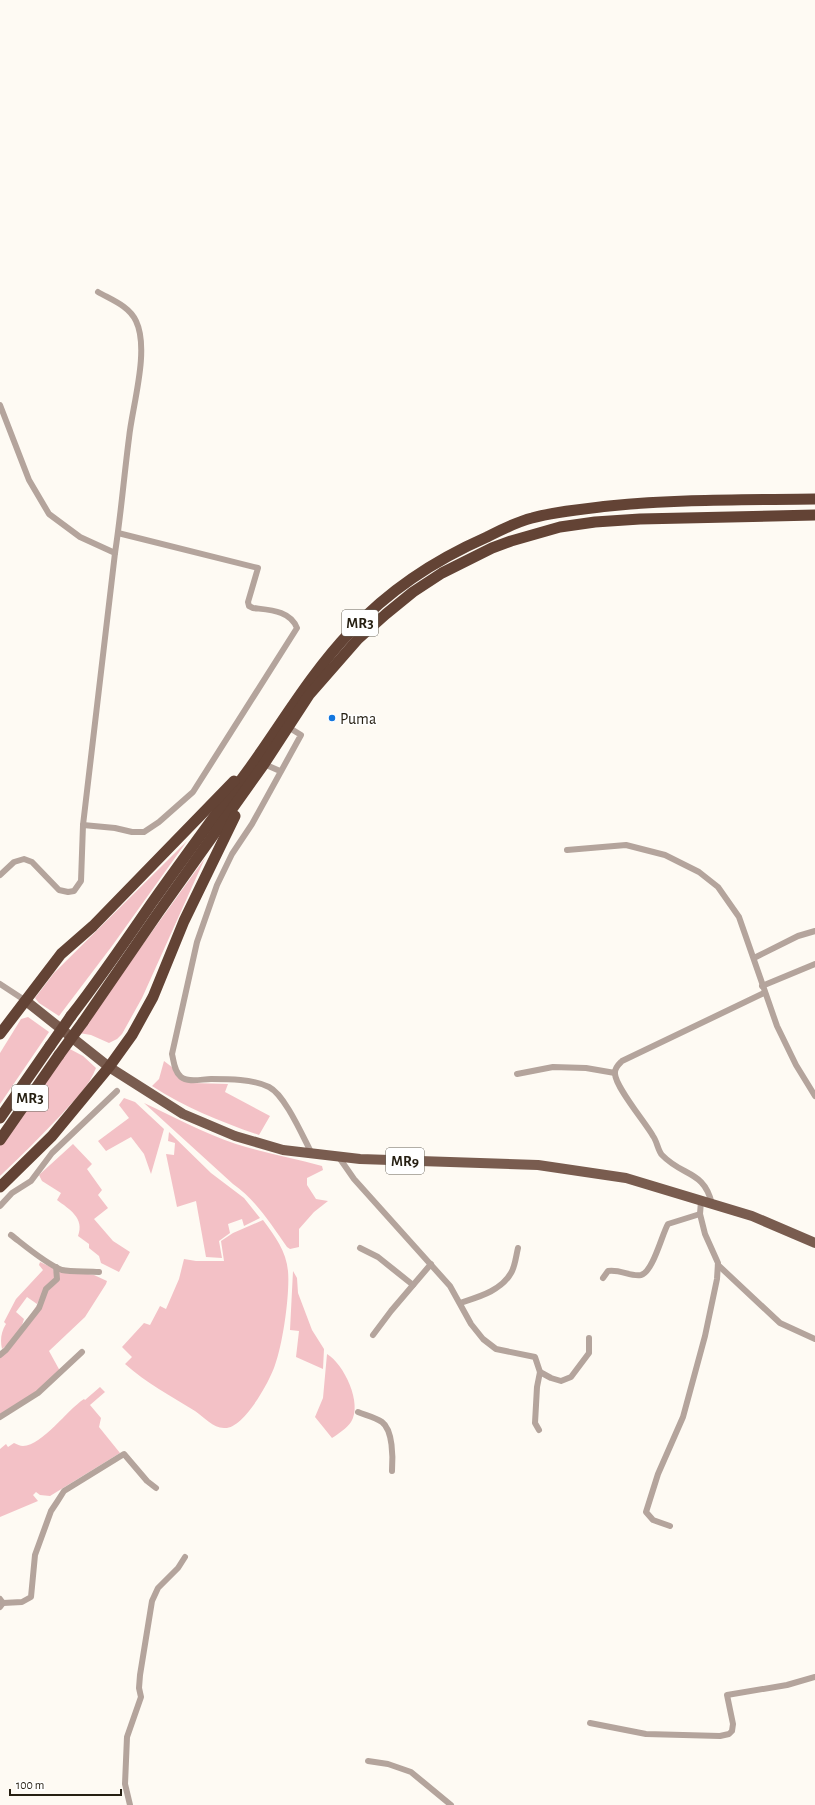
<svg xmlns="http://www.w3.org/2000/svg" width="815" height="1805" font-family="'Alegreya Sans',sans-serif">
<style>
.green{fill:#f3c1c6}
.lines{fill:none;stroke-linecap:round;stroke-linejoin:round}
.minor{stroke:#b4a49c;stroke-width:6}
.primary{stroke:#795c4f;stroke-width:10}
.motorway{stroke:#634335;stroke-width:11}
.motorway-bridge{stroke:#634335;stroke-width:11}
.poi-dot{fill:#1376de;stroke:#fff;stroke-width:1.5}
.labels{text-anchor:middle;stroke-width:3;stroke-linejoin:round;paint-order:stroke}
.shield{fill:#fff;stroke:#676259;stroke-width:1}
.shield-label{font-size:15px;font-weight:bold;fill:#261f12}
.poi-label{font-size:16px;fill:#261f12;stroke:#fff;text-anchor:start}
</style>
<rect width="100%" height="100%" fill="#fefaf3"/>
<!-- green -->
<g class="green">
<polygon points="187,841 112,946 59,1016 39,1003 35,998 54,973"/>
<polygon points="205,858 142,998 122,1034 117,1039 109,1043 91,1035 79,1033"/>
<polygon points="28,1017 49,1032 0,1104 0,1053 21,1019"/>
<path d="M68,1048L83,1056L96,1068C89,1087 74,1100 61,1115C41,1136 21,1156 0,1176V1146Z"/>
<path d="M164,1061L193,1083L228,1084L225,1092L270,1116L259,1135C221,1122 186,1108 152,1086L159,1079Z"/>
<polygon points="124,1098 135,1102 164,1129 151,1174 144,1154 131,1137 106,1151 98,1141 129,1118 119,1105"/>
<path d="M144,1103C174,1117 204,1133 236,1144C264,1153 293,1158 322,1166L323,1170L307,1178V1185L316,1199L328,1201L314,1212L299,1229V1247L290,1249L287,1247C271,1224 256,1200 233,1184Z"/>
<polygon points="169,1132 211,1173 244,1198 260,1218 244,1226 242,1219 228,1224 230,1233 219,1241 222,1258 206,1257 196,1201 177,1207 166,1154 174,1155 175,1143 168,1141"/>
<path d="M73,1144L92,1164L87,1169L102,1190L98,1195L108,1208L94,1219L113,1241L130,1252L119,1272L101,1263L99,1256L89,1248V1244L78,1236C85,1218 69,1209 57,1200L61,1193L42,1181L39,1175Z"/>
<path d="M263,1220C275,1236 286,1251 288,1271C290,1293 283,1344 275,1365C270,1381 243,1430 224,1428C213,1428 204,1417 195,1411C171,1396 146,1383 125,1364L132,1357L122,1347L144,1323L150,1325L160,1306L166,1309L179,1279L184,1259L196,1261H224L221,1241L233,1233Z"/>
<path d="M40,1262L53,1268L55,1277L45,1288L37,1304L27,1297L16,1312L24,1319C21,1331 11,1342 2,1349C0,1340 1,1332 6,1324L4,1322L16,1299L43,1270L39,1265Z"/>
<path d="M58,1269L94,1275L107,1281L106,1284L85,1317L49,1351L60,1371L33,1395L0,1416V1357C23,1335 33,1302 58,1281Z"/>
<polygon points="293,1271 297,1278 298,1293 312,1330 324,1349 323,1369 296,1357 299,1331 290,1330"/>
<path d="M327,1354C344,1364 363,1404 351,1422C347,1428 338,1434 332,1438L315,1417L323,1398Z"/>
<path d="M100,1387L105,1392L90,1405L101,1418L99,1427L120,1453L50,1496L40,1495L36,1492L33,1495L38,1501L0,1517V1449L6,1444L8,1447L14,1443C17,1444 20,1446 23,1446C43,1445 67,1410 84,1399L85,1400Z"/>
</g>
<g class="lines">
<!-- minor -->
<g class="minor">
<polyline points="0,405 29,480 49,514 80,537 115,553"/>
<path d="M288,727L301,735L252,824L232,854L217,885L197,942L172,1054C174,1062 174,1071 181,1077C188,1083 202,1079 211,1079C228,1079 253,1079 269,1087C285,1095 303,1137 312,1154"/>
<polyline points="264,764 280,771"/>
<path d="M83,825L115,828L132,832H144L159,822L193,792L297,628C290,610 269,610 253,608L249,606L248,602L258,568L118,533"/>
<polyline points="567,850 626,845 665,855 699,872 718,887 739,917 777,1026 796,1065 815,1096"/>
<path d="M0,875L14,862L24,859L32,862L59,890L68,892L74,891L81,881L83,825L115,553C121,514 124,476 129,438C132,407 150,350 136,321C129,306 112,300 98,292"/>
<polyline points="754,958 798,936 815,931"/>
<polyline points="0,984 26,1001"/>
<polyline points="762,986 815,964"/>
<polyline points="517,1074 553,1067 586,1068 615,1073"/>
<polyline points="338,1156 354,1179 450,1286 471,1324 483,1339 496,1349 535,1357 540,1372 537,1387 535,1423 539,1430"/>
<path d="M712,1204C704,1170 683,1177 662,1155C658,1151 657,1141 653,1136C645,1122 616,1088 615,1074C614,1068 619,1064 622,1061L764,993"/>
<polyline points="0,1206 12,1193 31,1181 52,1153 117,1091"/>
<path d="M11,1235C24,1245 46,1264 62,1270C71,1272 88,1271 99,1272"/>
<polyline points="360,1248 378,1257 413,1285"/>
<polyline points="718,1265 780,1323 815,1339"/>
<path d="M603,1278L608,1271C620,1269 631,1277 641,1275C653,1272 662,1234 668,1224L700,1214"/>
<path d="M460,1303C478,1297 501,1291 511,1273C515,1267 516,1256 518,1248"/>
<polyline points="373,1335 391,1311 431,1264"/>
<polyline points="0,1355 6,1350 39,1308 46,1289 57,1279 56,1267"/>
<polyline points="540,1372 551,1378 561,1381 571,1377 589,1353 589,1338"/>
<path d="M358,1412C365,1415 375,1417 382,1422C393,1430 393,1458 392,1471"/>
<polyline points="0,1417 38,1393 82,1352"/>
<polyline points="670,1526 653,1520 646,1512 658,1474 683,1417 705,1336 717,1279 718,1263 705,1234 700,1214 701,1201"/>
<polyline points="0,1599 3,1603 0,1607"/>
<polyline points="3,1603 22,1602 31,1597 35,1555 51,1511 57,1502 64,1491 124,1454 147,1481 156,1488"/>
<polyline points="590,1723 646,1734 720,1736 729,1734 732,1731 733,1724 727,1695 787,1685 815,1677"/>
<polyline points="368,1761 388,1764 411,1772 451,1805"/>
<polyline points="130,1805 125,1784 127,1737 141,1697 139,1688 140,1675 152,1601 158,1588 178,1568 185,1557"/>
</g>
<!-- primary -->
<polyline class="primary" points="26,1001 109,1067 183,1114 235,1136 283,1150 360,1159 538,1165 626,1178 752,1216 815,1243"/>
<!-- motorway -->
<g class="motorway">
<path d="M71,1016C99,980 125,942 151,904C183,859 216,814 249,769C282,723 311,673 351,631C388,591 437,559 487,537C501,530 516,522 532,518C557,511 583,509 609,506C678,499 746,500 815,499"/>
<polyline points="83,1022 158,913 264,764 309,695 358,639 386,614 413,592 442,573 492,548 511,541 560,527 595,522 640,519 815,515"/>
<polyline points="0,1034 61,954 93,926 234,781"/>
<polyline points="0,1118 50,1046"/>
<polyline points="0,1140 59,1055"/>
<polyline points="0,1187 52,1136 109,1067 132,1035 153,997 184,921 235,816"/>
</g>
<!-- motorway-bridge -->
<g class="motorway-bridge">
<polyline points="50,1046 71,1016"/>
<polyline points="59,1055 83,1022"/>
</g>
</g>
<!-- markers -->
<circle class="poi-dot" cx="332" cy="718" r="4"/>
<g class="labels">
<!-- shield labels -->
<g class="shield">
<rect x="342" y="610" width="36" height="26" rx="3"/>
<rect x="12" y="1085" width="36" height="26" rx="3"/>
<rect x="386" y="1148" width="38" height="26" rx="3"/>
</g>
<g class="shield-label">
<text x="360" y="628">MR3</text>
<text x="30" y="1103">MR3</text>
<text x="405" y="1166">MR9</text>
</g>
<!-- poi labels -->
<g class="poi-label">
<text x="340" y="724">Puma</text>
</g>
</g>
<!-- scale -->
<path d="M10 1789v6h111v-6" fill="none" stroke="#261f12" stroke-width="2"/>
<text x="16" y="1789" font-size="12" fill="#261f12" stroke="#ffffff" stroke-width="3" paint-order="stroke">100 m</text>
</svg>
